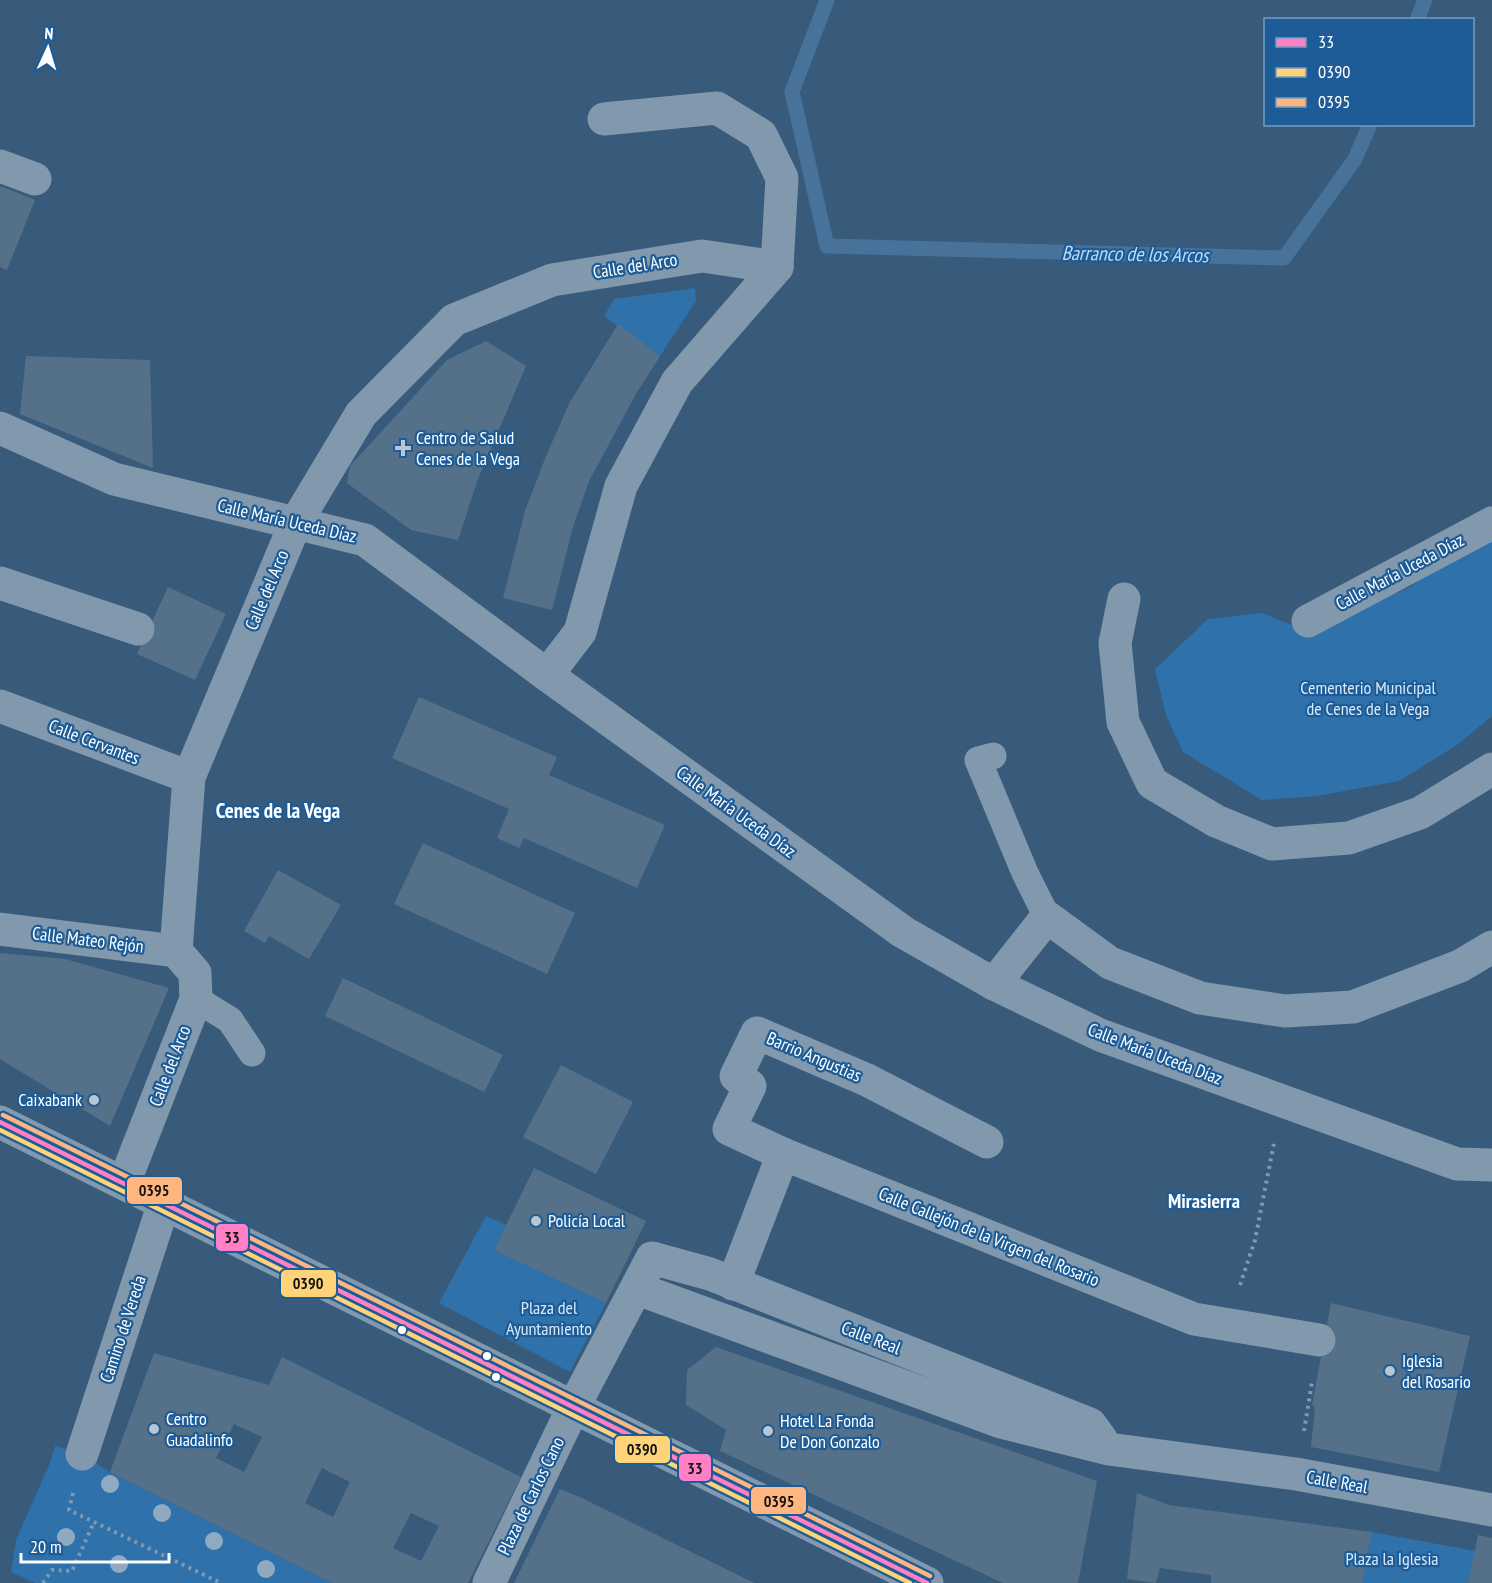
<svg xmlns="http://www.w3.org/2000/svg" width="1492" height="1583" font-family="'PT Sans Narrow',sans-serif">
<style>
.green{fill:#2e71ab}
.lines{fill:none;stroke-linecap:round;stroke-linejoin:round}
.stream{stroke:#47739b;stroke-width:15}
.building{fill:#55718a;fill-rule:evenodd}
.path{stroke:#8298ad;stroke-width:4;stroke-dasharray:3 4.5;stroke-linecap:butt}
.service{stroke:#8298ad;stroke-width:27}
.pedestrian{stroke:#8298ad;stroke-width:33}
.minor{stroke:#8298ad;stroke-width:33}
.tertiary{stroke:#8298ad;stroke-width:33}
.bus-1-casing{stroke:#1d5c96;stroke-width:9}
.bus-2-casing{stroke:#1d5c96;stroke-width:9}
.bus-3-casing{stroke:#1d5c96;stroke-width:9}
.bus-1{stroke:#ff80c4;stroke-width:4.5}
.bus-2{stroke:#ffd37a;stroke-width:4.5}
.bus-3{stroke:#ffb580;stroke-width:4.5}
.tree{fill:#8faac1}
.poi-dot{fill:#b9c6d1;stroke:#1d5c96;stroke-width:2}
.bus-dot{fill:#fff;stroke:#1d5c96;stroke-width:2}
.labels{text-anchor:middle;stroke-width:4.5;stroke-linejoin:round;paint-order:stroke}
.street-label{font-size:18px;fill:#fff;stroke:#1d5c96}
.poi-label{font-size:18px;fill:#fff;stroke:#1d5c96;text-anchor:start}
.park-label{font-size:18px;fill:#d7eafb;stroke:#1d5c96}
.water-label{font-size:20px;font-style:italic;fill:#bddcf6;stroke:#1d5c96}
.neighbourhood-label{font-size:20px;font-weight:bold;fill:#fff;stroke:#1d5c96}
.quarter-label{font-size:21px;font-weight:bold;fill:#fff;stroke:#1d5c96}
.line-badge{stroke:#1d5c96;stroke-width:2}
.pale-badge-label{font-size:16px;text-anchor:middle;font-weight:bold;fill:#111}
</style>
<rect width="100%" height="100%" fill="#385b7b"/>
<!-- green -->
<g class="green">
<polygon points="695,288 696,301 660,356 604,316 614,299"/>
<polygon points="1492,536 1492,716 1457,745 1399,781 1317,796 1262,800 1183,752 1166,715 1155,669 1208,619 1262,613 1305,630 1406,589"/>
<polygon points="486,1216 506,1225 495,1250 606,1303 570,1372 439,1303"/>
<polygon points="55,1446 82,1454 110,1472 332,1583 35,1583 11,1572 16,1540 50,1463"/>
<polygon points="1372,1532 1475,1551 1468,1583 1362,1583"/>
</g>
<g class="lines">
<!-- stream -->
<g class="stream">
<polyline points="827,0 792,92 827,246 1284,258 1355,159 1370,124"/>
<polyline points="1417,20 1425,0"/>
</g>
</g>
<!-- building -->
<g class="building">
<polygon points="0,186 35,200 7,270 0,267"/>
<polygon points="618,324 660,356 636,394 589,481 573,527 552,610 503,598 525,511 546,456 569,404"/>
<polygon points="486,341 526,366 478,479 458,540 411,530 347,483 350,466 447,360"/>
<polygon points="26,356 150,360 153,468 20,414"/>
<polygon points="168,587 226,614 195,680 137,654"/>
<polygon points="419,697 557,757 549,775 665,825 637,888 524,838 519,848 497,838 509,809 392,758"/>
<polygon points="423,843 575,913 547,974 394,904"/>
<polygon points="278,870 341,905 309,959 269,936 265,943 244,931"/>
<polygon points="0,953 65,959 169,988 110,1126 0,1059"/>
<polygon points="343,978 503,1055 484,1092 325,1016"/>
<polygon points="561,1065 633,1102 596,1174 523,1137"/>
<polygon points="534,1168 646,1221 606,1303 494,1250"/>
<polygon points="1331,1303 1470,1336 1439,1472 1311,1447 1315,1407 1312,1405"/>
<polygon points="716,1347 1097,1481 1078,1583 1003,1583 720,1451 726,1430 686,1405 687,1370"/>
<path d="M154,1353L269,1385L282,1357L521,1477L468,1583H332L110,1472ZM234,1424L262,1437L244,1472L216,1458ZM322,1468L350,1482L333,1517L305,1503ZM411,1513L439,1526L421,1561L393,1548Z"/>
<polygon points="560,1489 582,1498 754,1583 514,1583"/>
<polygon points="1137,1493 1169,1505 1372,1532 1362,1583 1211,1583 1211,1575 1160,1568 1156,1583 1127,1579"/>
<polygon points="1478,1535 1492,1538 1492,1583 1468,1583"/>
</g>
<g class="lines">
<!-- path -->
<g class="path">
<polyline points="1240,1285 1255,1240 1274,1143"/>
<polyline points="1304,1431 1312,1382"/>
<polyline points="73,1493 69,1510 221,1583"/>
<polyline points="43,1583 52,1570 72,1571 94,1522"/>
</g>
<!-- service -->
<g class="service">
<polyline points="993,756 978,760 1025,873 1047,917"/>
<polyline points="196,999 230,1020 252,1053"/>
</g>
<!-- pedestrian -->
<g class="pedestrian">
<polyline points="987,1142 867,1080 757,1033 736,1076 750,1086 729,1129 783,1154 1194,1319 1319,1340"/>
<polyline points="733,1284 783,1154"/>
</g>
<!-- minor -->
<g class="minor">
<polyline points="0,166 35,179"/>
<polyline points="0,428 114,479 365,540 547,675 903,932 994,984 1100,1035 1457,1164 1492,1165"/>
<polyline points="0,583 138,629"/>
<polyline points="1124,599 1115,643 1123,722 1152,783 1216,821 1272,844 1349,838 1420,813 1492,769"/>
<polyline points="1308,621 1492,523"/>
<polyline points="547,675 580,632 621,486 677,382 777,267 782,178 761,135 717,108 604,119"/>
<polyline points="0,706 189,777"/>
<polyline points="0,929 176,951"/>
<polyline points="994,984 1047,917 1110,963 1200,998 1285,1011 1353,1007 1460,966 1492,947"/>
<polyline points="124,1183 196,999 195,973 176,951 189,777 295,524 361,414 454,320 552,280 702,256 777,267"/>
<polyline points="638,1289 1001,1422 1109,1449 1296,1474 1492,1510"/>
<polyline points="82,1454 164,1203"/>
<polyline points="489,1583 573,1408 652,1258 710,1274 1090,1424 1101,1439"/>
</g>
<!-- tertiary -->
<polyline class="tertiary" points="0,1122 927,1583"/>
<defs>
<polyline id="bus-1" points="0,1122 927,1583"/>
<polyline id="bus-2" points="0,1130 910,1583"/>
<polyline id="bus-3" points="3,1115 930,1576"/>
</defs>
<!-- bus-1 casing -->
<use href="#bus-1" class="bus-1-casing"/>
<!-- bus-2 casing -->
<use href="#bus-2" class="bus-2-casing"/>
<!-- bus-3 casing -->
<use href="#bus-3" class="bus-3-casing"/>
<!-- bus-1 -->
<use href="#bus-1" class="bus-1"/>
<!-- bus-2 -->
<use href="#bus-2" class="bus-2"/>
<!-- bus-3 -->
<use href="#bus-3" class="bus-3"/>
</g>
<!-- trees -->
<g class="tree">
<circle cx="110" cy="1484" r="9"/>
<circle cx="162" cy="1513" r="9"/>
<circle cx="66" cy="1537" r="9"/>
<circle cx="214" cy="1541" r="9"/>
<circle cx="119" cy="1564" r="9"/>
<circle cx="266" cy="1569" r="9"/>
</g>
<!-- markers -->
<g class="poi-dot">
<path d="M400 439h6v6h6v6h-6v6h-6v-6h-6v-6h6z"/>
<circle cx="94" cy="1100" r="6"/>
<circle cx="536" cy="1221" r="6"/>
<circle cx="1390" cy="1371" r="6"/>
<circle cx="154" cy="1429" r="6"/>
<circle cx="768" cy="1431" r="6"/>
</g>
<g class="bus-dot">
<circle cx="402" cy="1330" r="5"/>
<circle cx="487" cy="1356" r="5"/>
<circle cx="496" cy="1377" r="5"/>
</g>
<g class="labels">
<!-- street labels -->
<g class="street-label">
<text transform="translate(635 266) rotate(-9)" y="6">Calle del Arco</text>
<text transform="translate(287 521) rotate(13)" y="6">Calle María Uceda Díaz</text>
<text transform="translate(1400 572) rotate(-28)" y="6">Calle María Uceda Díaz</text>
<text transform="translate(267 590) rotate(-67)" y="6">Calle del Arco</text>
<text transform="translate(94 742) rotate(21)" y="6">Calle Cervantes</text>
<text transform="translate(736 812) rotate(36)" y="6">Calle María Uceda Díaz</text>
<text transform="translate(88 940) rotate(7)" y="6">Calle Mateo Rejón</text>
<text transform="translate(1155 1054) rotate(21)" y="6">Calle María Uceda Díaz</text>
<text transform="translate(814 1057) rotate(23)" y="6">Barrio Angustias</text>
<text transform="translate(170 1066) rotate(-69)" y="6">Calle del Arco</text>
<text transform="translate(989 1237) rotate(22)" y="6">Calle Callejón de la Virgen del Rosario</text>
<text transform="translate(123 1329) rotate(-72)" y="6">Camino de Vereda</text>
<text transform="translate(871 1338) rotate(21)" y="6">Calle Real</text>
<text transform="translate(1337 1482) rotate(10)" y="6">Calle Real</text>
<text transform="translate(531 1496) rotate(-64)" y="6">Plaza de Carlos Cano</text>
</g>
<!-- poi labels -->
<g class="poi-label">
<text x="416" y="444">Centro de Salud<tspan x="416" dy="21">Cenes de la Vega</tspan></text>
<text x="82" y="1106" text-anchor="end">Caixabank</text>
<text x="548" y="1227">Policía Local</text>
<text x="1402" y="1367">Iglesia<tspan x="1402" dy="21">del Rosario</tspan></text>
<text x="166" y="1425">Centro<tspan x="166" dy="21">Guadalinfo</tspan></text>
<text x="780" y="1427">Hotel La Fonda<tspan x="780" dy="21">De Don Gonzalo</tspan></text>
</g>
<!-- park labels -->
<g class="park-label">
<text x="1368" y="694">Cementerio Municipal<tspan x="1368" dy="21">de Cenes de la Vega</tspan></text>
<text x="549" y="1314">Plaza del<tspan x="549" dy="21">Ayuntamiento</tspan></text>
<text x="1392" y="1565">Plaza la Iglesia</text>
</g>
<!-- water labels -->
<g class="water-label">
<text transform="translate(1135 254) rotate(1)" y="7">Barranco de los Arcos</text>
</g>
<!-- neighbourhood labels -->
<g class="neighbourhood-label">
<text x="1204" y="1208">Mirasierra</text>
</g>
<!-- quarter labels -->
<g class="quarter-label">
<text x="278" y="818">Cenes de la Vega</text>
</g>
</g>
<g class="line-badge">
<rect x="126" y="1176" width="57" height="29" rx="6" fill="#ffb580"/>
<rect x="215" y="1223" width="34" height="29" rx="6" fill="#ff80c4"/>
<rect x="280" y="1269" width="57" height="29" rx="6" fill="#ffd37a"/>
<rect x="614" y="1435" width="57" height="29" rx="6" fill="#ffd37a"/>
<rect x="678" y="1453" width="34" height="29" rx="6" fill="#ff80c4"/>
<rect x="750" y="1486" width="57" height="29" rx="6" fill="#ffb580"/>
</g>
<g class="pale-badge-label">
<text x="154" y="1196">0395</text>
<text x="232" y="1243">33</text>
<text x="308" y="1289">0390</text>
<text x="642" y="1455">0390</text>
<text x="695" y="1474">33</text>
<text x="779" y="1507">0395</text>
</g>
<!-- legend -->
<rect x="1264" y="18" width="210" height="108" fill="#1d5c96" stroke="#779dc0" stroke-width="1.5"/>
<rect x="1276" y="38" width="30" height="9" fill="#ff80c4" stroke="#779dc0" stroke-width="1.5"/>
<text x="1318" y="48" font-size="18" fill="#ffffff">33</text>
<rect x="1276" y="68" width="30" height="9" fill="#ffd37a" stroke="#779dc0" stroke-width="1.5"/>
<text x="1318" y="78" font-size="18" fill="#ffffff">0390</text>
<rect x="1276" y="98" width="30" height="9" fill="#ffb580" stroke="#779dc0" stroke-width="1.5"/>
<text x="1318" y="108" font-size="18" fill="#ffffff">0395</text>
<!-- north arrow -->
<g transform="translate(48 48) rotate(4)" stroke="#1d5c96" stroke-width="4.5" paint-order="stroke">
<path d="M0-4.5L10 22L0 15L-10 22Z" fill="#ffffff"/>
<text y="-9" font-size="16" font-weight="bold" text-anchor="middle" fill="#ffffff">N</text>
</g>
<!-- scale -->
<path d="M21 1553v9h148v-9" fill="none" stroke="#ffffff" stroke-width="3"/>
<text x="30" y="1553" font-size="18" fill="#ffffff" stroke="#1d5c96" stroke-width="4.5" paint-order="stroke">20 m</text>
</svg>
